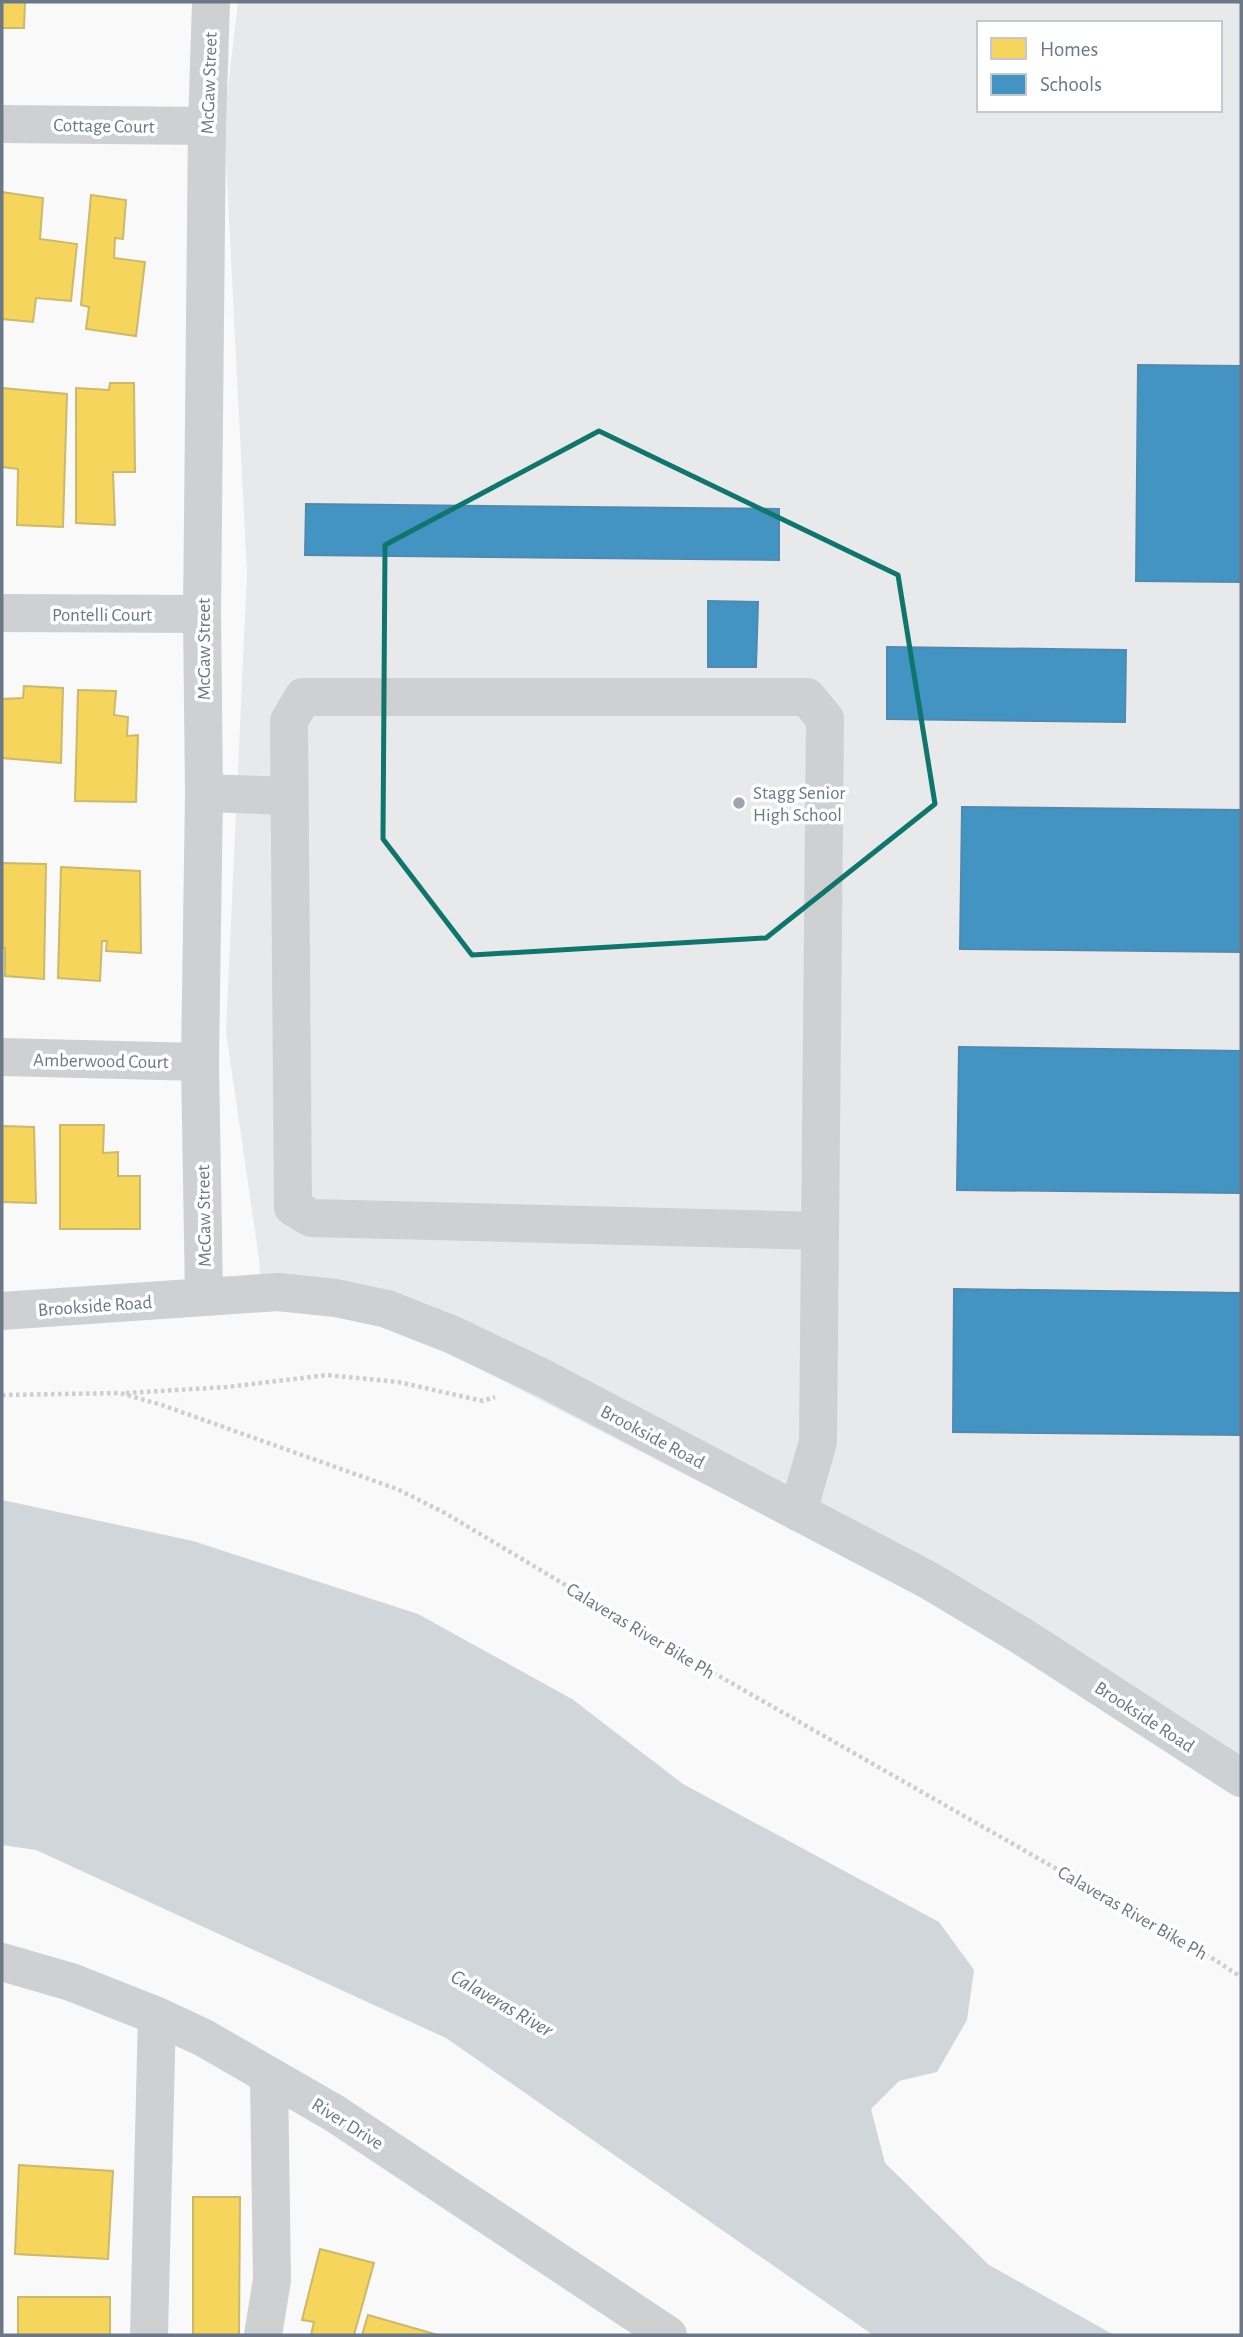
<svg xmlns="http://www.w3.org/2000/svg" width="1243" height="2337" font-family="'Alegreya Sans',sans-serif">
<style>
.built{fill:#e8e9ea;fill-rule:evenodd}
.water{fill:#d0d6da}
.homes{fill:#f6d55c;stroke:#ccb969;stroke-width:2}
.schools{fill:#4393c3;stroke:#4f8bb1;stroke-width:2}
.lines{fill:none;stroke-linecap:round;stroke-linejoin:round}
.path{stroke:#cdcece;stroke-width:4.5;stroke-dasharray:3.5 3.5;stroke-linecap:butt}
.minor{stroke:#cfd0d2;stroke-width:38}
.marked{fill:none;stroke:#0f766e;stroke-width:5;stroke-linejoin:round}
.poi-dot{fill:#9ca5b0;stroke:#fff;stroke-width:2.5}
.labels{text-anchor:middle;stroke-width:7;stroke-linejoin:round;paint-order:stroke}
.street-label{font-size:19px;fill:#6a7888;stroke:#fff}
.poi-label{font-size:19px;fill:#6a7888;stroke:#fff;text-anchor:start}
.water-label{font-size:21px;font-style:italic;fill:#667983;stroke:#fff}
</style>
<rect width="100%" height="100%" fill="#f9f9f9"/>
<!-- built -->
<path class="built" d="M238,2H1241V1788L915,1593L437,1347L371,1321L262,1303L259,1259L226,1032L247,573L224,122ZM979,23H1220V110H979Z"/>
<!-- water -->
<polygon class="water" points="2,1500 193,1541 418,1614 572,1699 683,1784 939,1922 974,1970 967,2020 937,2072 899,2081 871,2109 885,2163 989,2265 1114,2335 873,2335 446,2038 36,1850 2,1845"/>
<!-- homes -->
<g class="homes">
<polygon points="2,2 25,2 24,28 2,28"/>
<polygon points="2,192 43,198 40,239 77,244 71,301 36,298 33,322 2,319"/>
<polygon points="91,195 126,200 123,239 115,238 114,258 145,262 136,336 86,329 89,307 81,305"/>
<polygon points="110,383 134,383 135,472 113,472 115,525 76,523 76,388 109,390"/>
<polygon points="2,388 67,394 63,527 17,525 18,469 2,467"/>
<polygon points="24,686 63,688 61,763 2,758 2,699 23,698"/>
<polygon points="78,690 116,691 114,715 128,717 127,736 138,735 136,802 75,801"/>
<polygon points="2,863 46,864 44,979 5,976 5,948 2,948"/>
<polygon points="61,867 140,871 141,953 106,951 107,941 102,941 100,981 58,978"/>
<polygon points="60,1125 104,1125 103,1153 118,1152 118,1176 140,1176 140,1229 60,1229"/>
<polygon points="2,1126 34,1127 36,1203 2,1202"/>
<polygon points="19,2165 113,2171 108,2259 15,2254"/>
<polygon points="193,2197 240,2197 239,2335 193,2335"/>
<polygon points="320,2249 374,2263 354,2335 311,2335 314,2322 302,2320"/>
<rect x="18" y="2297" width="92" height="38"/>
<polygon points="368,2315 438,2335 362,2335"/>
</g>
<!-- schools -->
<g class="schools">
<polygon points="1138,365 1241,366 1241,582 1136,581"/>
<polygon points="306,504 779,509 779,560 305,555"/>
<polygon points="708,601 758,602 756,667 708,667"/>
<polygon points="887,647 1126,650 1125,722 887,719"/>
<polygon points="962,807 1241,810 1241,952 960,949"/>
<polygon points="959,1047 1241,1051 1241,1193 957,1190"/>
<polygon points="954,1289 1241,1293 1241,1435 953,1432"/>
</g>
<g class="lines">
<!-- path -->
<g class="path">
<polyline points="126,1393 227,1387 327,1375 398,1382 483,1401 495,1397"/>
<polyline points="2,1395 120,1393 162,1405 397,1489 445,1513 691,1660 1209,1956 1241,1977"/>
</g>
<!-- minor -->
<g class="minor">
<polyline points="2,124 207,126"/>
<polyline points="2,613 202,614"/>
<polyline points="204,793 289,796"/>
<polyline points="2,1057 200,1062"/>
<polyline points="204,1297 200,1062 204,793 202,614 207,126 211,2"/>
<polyline points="2,1311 278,1292 336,1298 387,1309 453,1335 545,1379 930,1581 1020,1635 1241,1778"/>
<polyline points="798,1512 818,1442 825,719 807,697 303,697 289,721 293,1207 311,1218 820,1231"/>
<polyline points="2,1962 71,1982 157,2016 204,2038 334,2113 668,2335"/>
<polyline points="149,2335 157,2016"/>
<polyline points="263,2335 272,2280 269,2076"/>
</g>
</g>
<!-- marked area -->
<path class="marked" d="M599,431L898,575L935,804L766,938L472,955L383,839L385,545Z"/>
<!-- markers -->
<circle class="poi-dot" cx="739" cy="803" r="7"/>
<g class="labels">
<!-- street labels -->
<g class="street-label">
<text transform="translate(208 83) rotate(-88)" y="7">McGaw Street</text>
<text transform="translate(104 125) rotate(1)" y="7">Cottage Court</text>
<text x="102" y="621">Pontelli Court</text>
<text transform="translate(203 649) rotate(-90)" y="7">McGaw Street</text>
<text transform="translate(101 1060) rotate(1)" y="7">Amberwood Court</text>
<text transform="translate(203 1216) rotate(-91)" y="7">McGaw Street</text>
<text transform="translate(95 1305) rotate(-4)" y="7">Brookside Road</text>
<text transform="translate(653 1436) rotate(28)" y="7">Brookside Road</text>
<text transform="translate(641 1630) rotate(31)" y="7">Calaveras River Bike Ph</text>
<text transform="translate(1145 1716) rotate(33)" y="7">Brookside Road</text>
<text transform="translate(1133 1912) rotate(30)" y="7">Calaveras River Bike Ph</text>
<text transform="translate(348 2123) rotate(32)" y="7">River Drive</text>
</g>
<!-- poi labels -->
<g class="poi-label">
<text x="753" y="799">Stagg Senior<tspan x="753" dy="22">High School</tspan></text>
</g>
<!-- water labels -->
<g class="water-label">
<text transform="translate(502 2003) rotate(30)" y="7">Calaveras River</text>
</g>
</g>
<!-- border -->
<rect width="1243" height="2337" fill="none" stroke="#6a7888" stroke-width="7"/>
<!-- legend -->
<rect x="977" y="21" width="245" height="91" fill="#ffffff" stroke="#c3c9cf" stroke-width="2"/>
<rect x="991" y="38" width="35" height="21" fill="#f6d55c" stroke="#c3c9cf" stroke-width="2"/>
<text x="1040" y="56" font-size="21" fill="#6a7888">Homes</text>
<rect x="991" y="74" width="35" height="21" fill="#4393c3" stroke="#c3c9cf" stroke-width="2"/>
<text x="1040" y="91" font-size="21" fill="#6a7888">Schools</text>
</svg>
